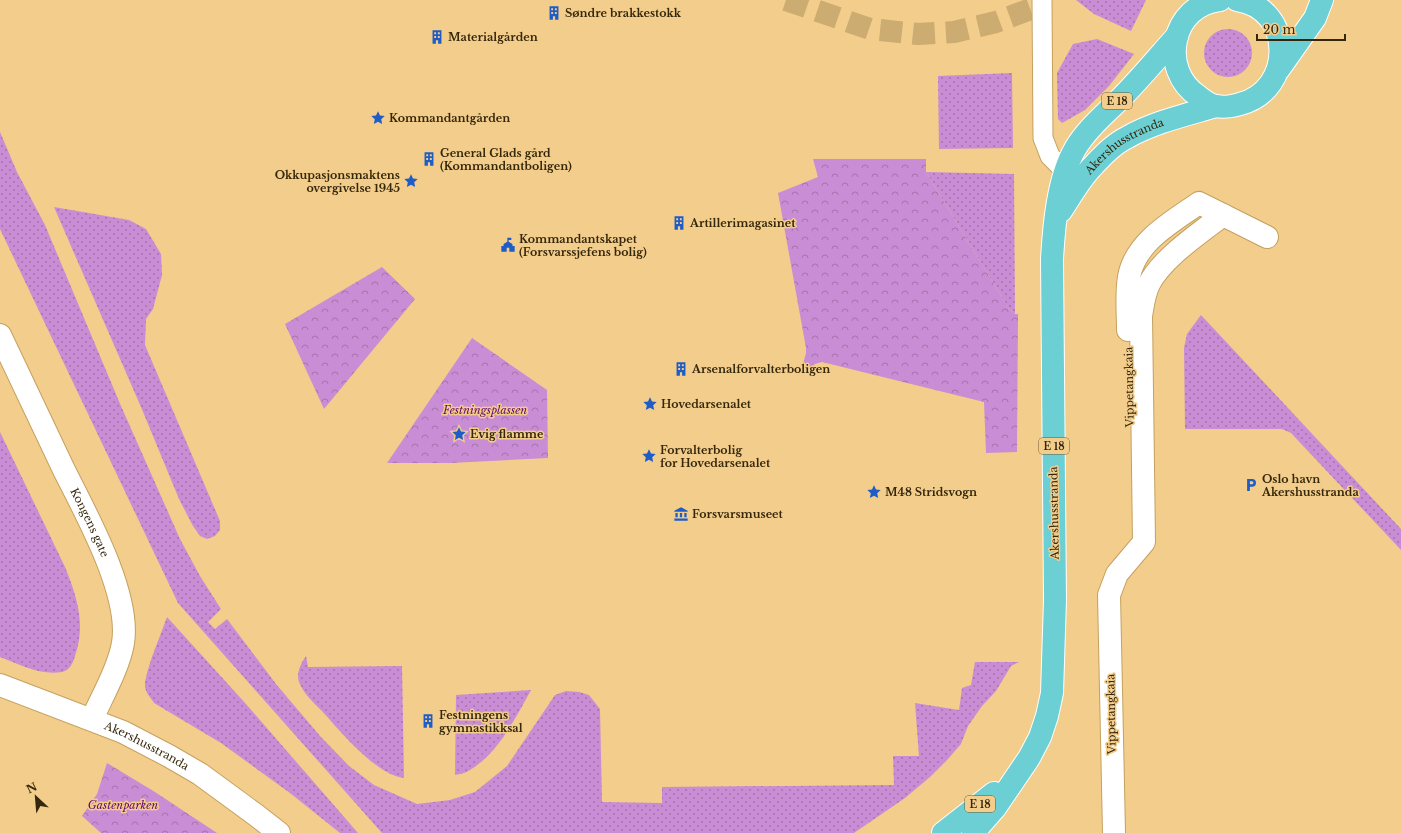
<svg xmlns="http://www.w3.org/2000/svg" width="1401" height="833" font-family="'Libre Baskerville',serif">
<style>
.grass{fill:url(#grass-dots)}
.park{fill:url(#park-crowns)}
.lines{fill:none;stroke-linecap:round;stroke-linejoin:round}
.trunk-tunnel{stroke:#cdac71;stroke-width:22;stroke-dasharray:22 11;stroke-linecap:butt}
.pedestrian-casing{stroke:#c5a05f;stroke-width:21}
.minor-casing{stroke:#c5a05f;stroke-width:24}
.tertiary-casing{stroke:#c5a05f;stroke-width:24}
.trunk-casing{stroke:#fff;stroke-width:24}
.pedestrian{stroke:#fff;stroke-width:19}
.minor{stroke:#fff;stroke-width:22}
.tertiary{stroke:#fff;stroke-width:22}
.trunk{stroke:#6bcfd4;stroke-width:22}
.labels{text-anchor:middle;stroke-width:3;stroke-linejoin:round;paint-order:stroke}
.shield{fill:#f3cd8b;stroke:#6e5931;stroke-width:1}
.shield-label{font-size:10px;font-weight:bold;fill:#35270b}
.poi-label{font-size:11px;font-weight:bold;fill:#35270b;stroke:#f3cd8b;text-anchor:start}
.street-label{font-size:11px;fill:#35270b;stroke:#f3cd8b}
.park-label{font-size:11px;font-style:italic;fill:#610671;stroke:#f3cd8b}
</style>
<defs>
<pattern id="grass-dots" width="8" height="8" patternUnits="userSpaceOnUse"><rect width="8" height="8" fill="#c98dd5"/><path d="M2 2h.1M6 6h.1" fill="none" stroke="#a473ab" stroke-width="1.8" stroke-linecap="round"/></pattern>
<pattern id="park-crowns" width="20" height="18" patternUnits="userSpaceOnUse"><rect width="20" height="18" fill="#c98dd5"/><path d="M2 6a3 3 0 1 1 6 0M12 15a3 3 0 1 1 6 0" fill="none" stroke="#a473ab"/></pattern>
</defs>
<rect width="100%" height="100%" fill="#f3cd8b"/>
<!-- grass -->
<g class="grass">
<polygon points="1076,0 1146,0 1131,31 1094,14"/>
<circle cx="1228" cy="53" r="24"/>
<polygon points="1097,39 1134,54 1109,86 1085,110 1062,123 1058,119 1057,73 1073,44"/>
<polygon points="1012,73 1013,148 939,149 938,76"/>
<polygon points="0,132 17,172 45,225 121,406 180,539 200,576 221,609 208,622 215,629 227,619 276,684 320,736 349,766 374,785 417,804 450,800 475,792 507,766 555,695 566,691 579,692 589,695 600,709 602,802 662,803 662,787 894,785 893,756 919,756 915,703 959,710 962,688 971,685 975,662 1019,662 1011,666 996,691 982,706 968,726 961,744 948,759 930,777 905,798 854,833 382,833 178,603 0,229"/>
<polygon points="926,172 1014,174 1015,314 1009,309"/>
<polygon points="54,207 129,220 146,229 161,254 162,275 153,309 146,319 145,345 220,521 220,530 215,536 207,539 200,536 193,526 179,499 141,407"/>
<polygon points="1201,315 1401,529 1401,550 1291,433 1282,429 1185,429 1184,348 1187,334"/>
<path d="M0,432L65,567C77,597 86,624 75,656C73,663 70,670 62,672C41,676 19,664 0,657Z"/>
<path d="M167,617L246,704L358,833H340L290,793L221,743L154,703C151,698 146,693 145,687C144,673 162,632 167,617Z"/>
<path d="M306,656L308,667L402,666L404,778C376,775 340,731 322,711C314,703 303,693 299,682C296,673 301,663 306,656Z"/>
<path d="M531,690C515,719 498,753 470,770C466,773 460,774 455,775L456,695Z"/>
</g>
<!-- park -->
<g class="park">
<polygon points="813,159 926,159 926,172 1009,309 1015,314 1018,314 1017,452 986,453 984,402 822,362 815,364 810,369 803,364 806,353 806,348 778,193 818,177"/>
<polygon points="382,267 415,299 324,409 285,324"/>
<polygon points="472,338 547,390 548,458 451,463 387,463"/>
<polygon points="107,763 155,792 217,833 101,833 82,816 97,794"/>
</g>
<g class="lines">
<!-- trunk-tunnel -->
<polyline class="trunk-tunnel" points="786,0 870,29 918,34 954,32 996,22 1031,9 1045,0"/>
<defs>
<polyline id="pedestrian" points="1042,0 1043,138 1050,156 1065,171"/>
<g id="minor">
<path id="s1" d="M0,335C21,380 43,425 64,470C86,514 131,594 123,643C119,667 102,697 92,719"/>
<path id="s2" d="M0,685L123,732L169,756L200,774L256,815L279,833"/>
</g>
<g id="tertiary">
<path d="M1128,330C1128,313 1126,294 1129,277C1135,242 1172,222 1199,203L1267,237"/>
<path d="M1114,833L1109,595L1117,574L1144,542L1141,316C1143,305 1144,294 1149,284C1162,258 1200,233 1223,215"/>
</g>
<g id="trunk">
<path d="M1220,0C1171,5 1159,70 1198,96C1203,100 1210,105 1216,106C1224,108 1233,106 1240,104C1295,90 1294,8 1237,0"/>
<polyline points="1279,69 1315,18 1322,0"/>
<path id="s3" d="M1061,211C1071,196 1080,179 1093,166C1102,156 1114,144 1126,138C1154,122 1186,115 1216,106"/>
<polyline points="943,833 994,793"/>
<path d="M973,833L995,808L1029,758L1040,737L1047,716L1052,693L1055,600L1052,259C1054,225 1058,178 1075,149C1086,130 1104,115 1120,99C1140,79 1158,57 1177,36"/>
</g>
</defs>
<!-- pedestrian casing -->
<use href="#pedestrian" class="pedestrian-casing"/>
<!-- minor casing -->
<use href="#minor" class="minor-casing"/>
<!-- tertiary casing -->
<use href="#tertiary" class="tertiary-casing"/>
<!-- trunk casing -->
<use href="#trunk" class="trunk-casing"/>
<!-- pedestrian -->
<use href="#pedestrian" class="pedestrian"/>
<!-- minor -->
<use href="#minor" class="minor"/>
<!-- tertiary -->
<use href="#tertiary" class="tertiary"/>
<!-- trunk -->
<use href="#trunk" class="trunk"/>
</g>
<!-- icons -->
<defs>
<symbol id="building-bare" viewBox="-9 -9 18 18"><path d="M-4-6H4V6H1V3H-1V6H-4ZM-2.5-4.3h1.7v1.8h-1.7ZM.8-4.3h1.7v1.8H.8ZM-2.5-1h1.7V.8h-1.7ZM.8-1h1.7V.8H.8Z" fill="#1e5cc8" stroke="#f3cd8b" stroke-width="2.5" paint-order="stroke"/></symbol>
<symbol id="sight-bare" viewBox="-9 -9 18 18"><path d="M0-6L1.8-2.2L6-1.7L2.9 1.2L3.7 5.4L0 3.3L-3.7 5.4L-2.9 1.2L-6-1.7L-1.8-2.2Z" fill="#1e5cc8" stroke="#f3cd8b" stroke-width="2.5" paint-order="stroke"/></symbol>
<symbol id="civic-bare" viewBox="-9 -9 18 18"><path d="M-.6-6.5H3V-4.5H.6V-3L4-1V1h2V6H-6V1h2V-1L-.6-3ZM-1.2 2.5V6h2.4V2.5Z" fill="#1e5cc8" stroke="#f3cd8b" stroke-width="2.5" paint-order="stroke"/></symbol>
<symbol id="parking-bare" viewBox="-9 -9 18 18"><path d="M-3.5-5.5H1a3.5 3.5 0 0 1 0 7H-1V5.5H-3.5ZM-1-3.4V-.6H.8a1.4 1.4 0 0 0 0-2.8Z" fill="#1e5cc8" stroke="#f3cd8b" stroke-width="2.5" paint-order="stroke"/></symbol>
<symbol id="museum-bare" viewBox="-9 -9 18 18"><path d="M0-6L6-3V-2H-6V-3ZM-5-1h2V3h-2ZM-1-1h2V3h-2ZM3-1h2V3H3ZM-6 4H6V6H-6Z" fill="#1e5cc8" stroke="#f3cd8b" stroke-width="2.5" paint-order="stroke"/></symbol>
</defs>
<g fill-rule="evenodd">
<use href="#building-bare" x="544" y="3" width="20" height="20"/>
<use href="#building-bare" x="427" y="27" width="20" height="20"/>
<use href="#sight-bare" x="368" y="108" width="20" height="20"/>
<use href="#building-bare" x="419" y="149" width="20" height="20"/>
<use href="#sight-bare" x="401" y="171" width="20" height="20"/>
<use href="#building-bare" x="669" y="213" width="20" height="20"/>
<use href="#civic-bare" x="498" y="235" width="20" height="20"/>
<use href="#building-bare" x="671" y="359" width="20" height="20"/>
<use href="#sight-bare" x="640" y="394" width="20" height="20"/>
<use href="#sight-bare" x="449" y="424" width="20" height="20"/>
<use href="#sight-bare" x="639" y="446" width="20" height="20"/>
<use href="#parking-bare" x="1241" y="475" width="20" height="20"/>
<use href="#sight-bare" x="864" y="482" width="20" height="20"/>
<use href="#museum-bare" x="671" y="504" width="20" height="20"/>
<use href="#building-bare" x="418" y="711" width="20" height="20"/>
</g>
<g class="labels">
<!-- shield labels -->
<g class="shield">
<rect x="1102" y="93" width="30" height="16" rx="3"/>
<rect x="1039" y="438" width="30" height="16" rx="3"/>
<rect x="965" y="796" width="30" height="16" rx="3"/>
</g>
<g class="shield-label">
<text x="1117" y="105">E 18</text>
<text x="1054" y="450">E 18</text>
<text x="980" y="808">E 18</text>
</g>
<!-- poi labels -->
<g class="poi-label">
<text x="565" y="17">Søndre brakkestokk</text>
<text x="448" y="41">Materialgården</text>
<text x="389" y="122">Kommandantgården</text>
<text x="440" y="157">General Glads gård<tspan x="440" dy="13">(Kommandantboligen)</tspan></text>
<text x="400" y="179" text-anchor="end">Okkupasjonsmaktens<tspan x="400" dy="13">overgivelse 1945</tspan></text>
<text x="690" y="227">Artillerimagasinet</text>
<text x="519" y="243">Kommandantskapet<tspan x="519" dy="13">(Forsvarssjefens bolig)</tspan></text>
<text x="692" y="373">Arsenalforvalterboligen</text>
<text x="661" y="408">Hovedarsenalet</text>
<text x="470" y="438">Evig flamme</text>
<text x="660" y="454">Forvalterbolig<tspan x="660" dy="13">for Hovedarsenalet</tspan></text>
<text x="1262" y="483">Oslo havn<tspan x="1262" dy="13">Akershusstranda</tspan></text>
<text x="885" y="496">M48 Stridsvogn</text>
<text x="692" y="518">Forsvarsmuseet</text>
<text x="439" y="719">Festningens<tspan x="439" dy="13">gymnastikksal</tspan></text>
</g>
<!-- street labels -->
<g class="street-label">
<text dy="4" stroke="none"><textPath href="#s3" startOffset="93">Akershusstranda</textPath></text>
<text transform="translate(1129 387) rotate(-91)" y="4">Vippetangkaia</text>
<text transform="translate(1054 513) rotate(-91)" y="4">Akershusstranda</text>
<text dy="4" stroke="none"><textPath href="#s1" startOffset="208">Kongens gate</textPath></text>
<text transform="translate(1111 714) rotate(-91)" y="4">Vippetangkaia</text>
<text dy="4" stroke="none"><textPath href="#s2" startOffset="159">Akershusstranda</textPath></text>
</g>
<!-- park labels -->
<g class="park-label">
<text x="485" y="414">Festningsplassen</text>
<text x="123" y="809">Gastenparken</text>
</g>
</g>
<!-- north arrow -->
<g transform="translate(36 797) rotate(334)" stroke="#f3cd8b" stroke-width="3" paint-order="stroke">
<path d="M0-3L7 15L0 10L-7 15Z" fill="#35270b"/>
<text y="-6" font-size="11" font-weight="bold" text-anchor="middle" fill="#35270b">N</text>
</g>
<!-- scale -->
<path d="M1257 34v6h88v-6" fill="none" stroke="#35270b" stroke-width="2"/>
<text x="1263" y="34" font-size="12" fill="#35270b" stroke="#f3cd8b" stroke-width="3" paint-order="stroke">20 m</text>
</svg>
